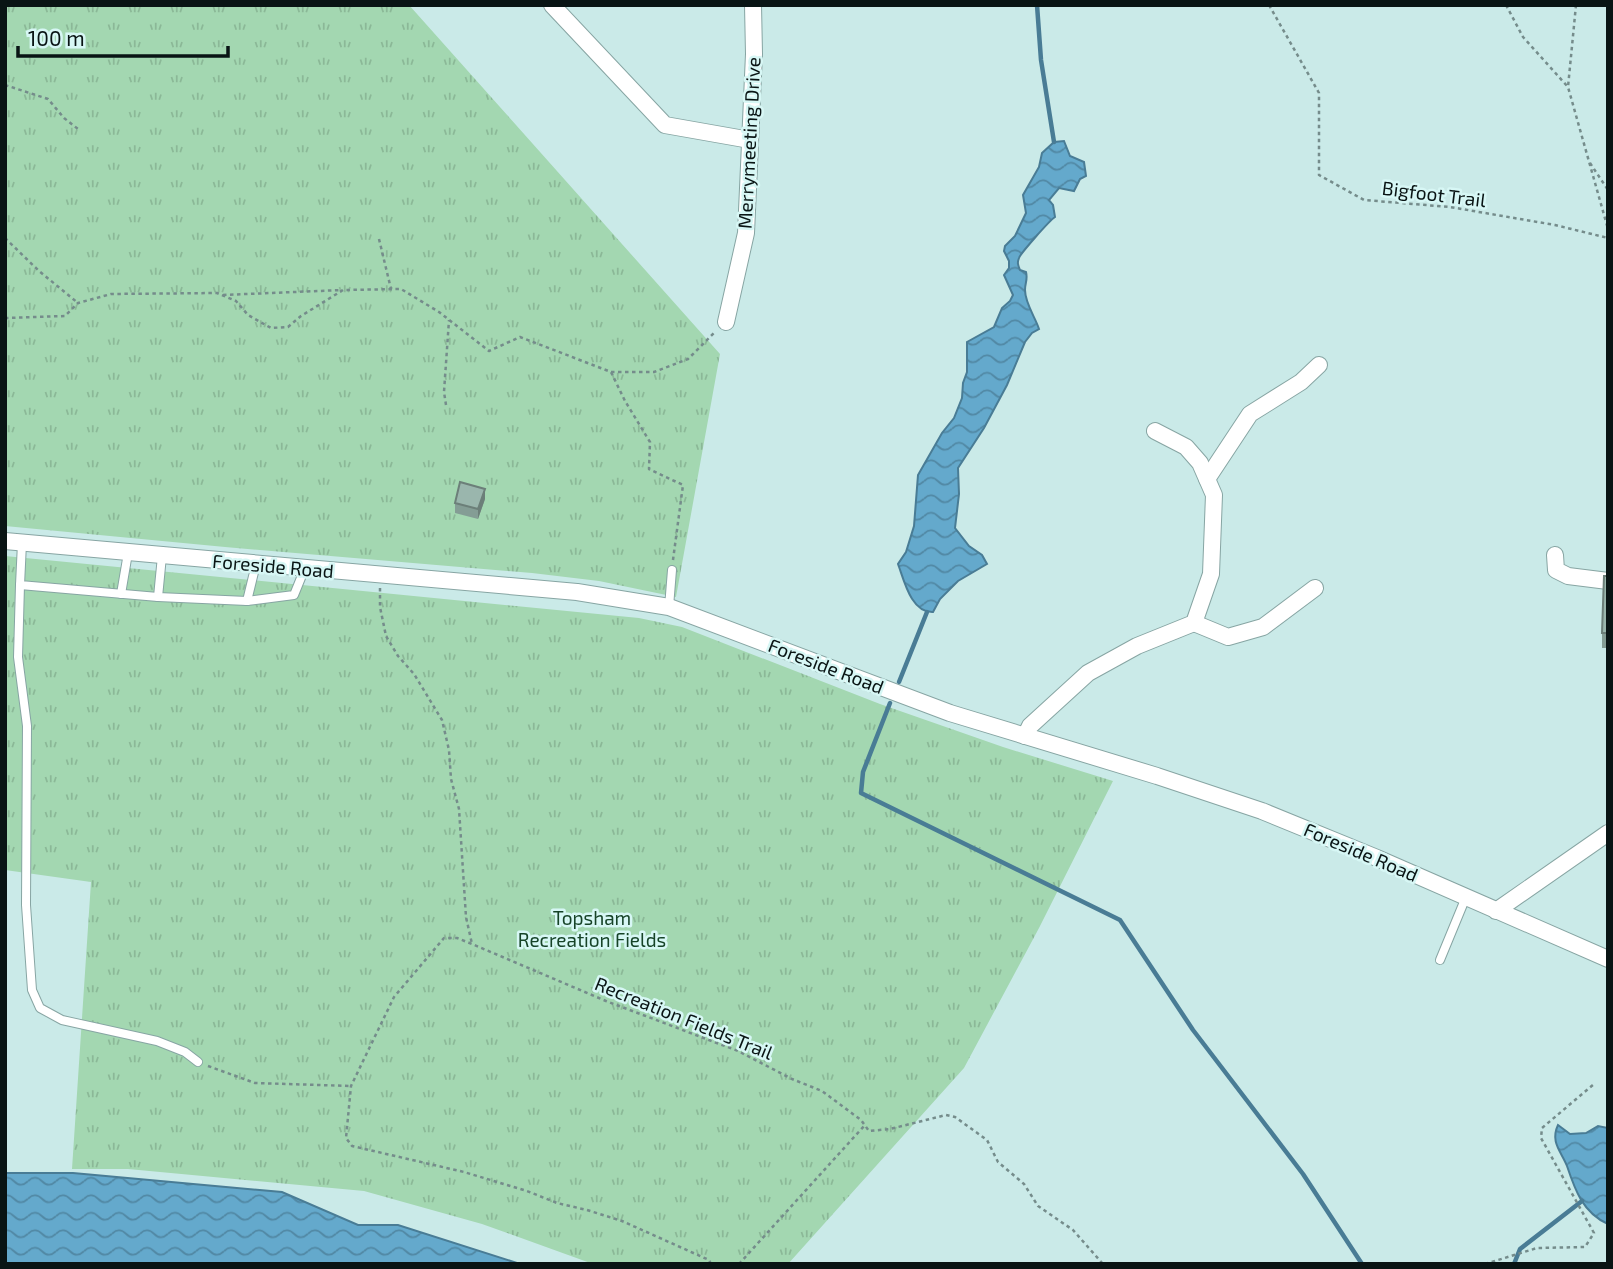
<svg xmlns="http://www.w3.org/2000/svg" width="1613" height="1269" font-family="'Exo 2',sans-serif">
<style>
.park{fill:url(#park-tufts)}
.water{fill:url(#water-waves);stroke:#497c95;stroke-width:2}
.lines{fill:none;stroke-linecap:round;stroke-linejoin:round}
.stream{stroke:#497c95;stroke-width:4.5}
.lane-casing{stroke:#87a5a3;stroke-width:10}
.street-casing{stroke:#87a5a3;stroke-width:18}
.path{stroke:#758c8b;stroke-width:2.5;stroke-dasharray:3.5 3.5;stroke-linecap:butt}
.lane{stroke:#fff;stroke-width:8}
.street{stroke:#fff;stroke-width:16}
.wall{fill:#849d95}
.shaded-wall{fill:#6c7f79}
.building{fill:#9ab6ad;stroke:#6c7f79;stroke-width:2}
.labels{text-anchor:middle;stroke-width:5;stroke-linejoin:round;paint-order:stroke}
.street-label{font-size:19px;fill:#091414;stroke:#d7f7f5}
.park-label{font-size:19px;fill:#164327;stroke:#d7f7f5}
</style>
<defs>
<pattern id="park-tufts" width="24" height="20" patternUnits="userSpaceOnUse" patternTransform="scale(1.75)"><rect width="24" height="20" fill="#a3d7b1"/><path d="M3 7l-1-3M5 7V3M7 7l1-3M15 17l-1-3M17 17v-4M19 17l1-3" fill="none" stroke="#8bb897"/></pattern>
<pattern id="water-waves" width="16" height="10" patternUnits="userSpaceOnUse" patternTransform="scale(1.75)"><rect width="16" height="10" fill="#64a9cc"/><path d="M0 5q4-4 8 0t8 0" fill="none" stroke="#5188a4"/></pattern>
</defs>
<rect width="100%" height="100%" fill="#caeae8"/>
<!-- park -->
<g class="park">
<polygon points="5,5 409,5 720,354 676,597 599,581 532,573 225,547 5,526"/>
<polygon points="5,556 639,618 682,627 880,704 1003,747 1113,781 1039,928 964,1068 788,1264 593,1264 482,1224 364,1191 128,1169 72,1169 91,882 5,870"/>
</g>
<!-- water -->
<g class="water">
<path d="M1064,141L1070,156L1084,162L1086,176L1080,179L1074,191L1059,188L1049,200L1053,205L1055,217C1049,221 1020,254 1019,258C1017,263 1018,265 1020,270L1026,272C1028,280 1025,282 1025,290C1025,303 1035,317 1039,329L1032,333L1025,342L1007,385L984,428L958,468L959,494L955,528L969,546L982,555L987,564L958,581L940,599L933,612C911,613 904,580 898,564L906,552L914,526L918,475L942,433L954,418L962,398L963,383L967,372V342L994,327L1002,308L1010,301L1013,295L1004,275L1009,268V261L1004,251L1005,246L1015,236L1026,213L1023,195L1039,167L1042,153L1054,142Z"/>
<path d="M1558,1125L1570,1134L1586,1133L1598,1126L1608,1128V1224C1583,1213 1575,1190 1567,1166C1561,1151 1550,1142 1558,1125Z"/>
<polygon points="5,1173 73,1173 282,1192 358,1225 398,1225 520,1264 5,1264"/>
</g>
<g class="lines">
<!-- stream -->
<g class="stream">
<polyline points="1037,5 1041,60 1054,142"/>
<polyline points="899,682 927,612"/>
<polyline points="890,703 863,772 861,793 1120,920 1193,1030 1303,1174 1362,1264"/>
<polyline points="1514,1264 1520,1249 1582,1201"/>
</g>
<defs>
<g id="lane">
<polyline points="22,543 20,585 158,597 247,601 294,595 305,568"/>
<polyline points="20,585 18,657 27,726 26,905 32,990 40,1008 62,1020 157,1041 185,1052 198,1062"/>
<polyline points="121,594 128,553"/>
<polyline points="158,597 162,556"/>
<polyline points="247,601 256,564"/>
<polyline points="669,607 672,570"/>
<polyline points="1440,960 1466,897"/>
</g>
<g id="street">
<polyline points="552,5 665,125 750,140"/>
<polyline points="726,322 746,233 754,54 753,5"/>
<polyline points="1207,479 1250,414 1301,382 1319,365"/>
<polyline points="5,541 577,592 669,607 950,713 1157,776 1262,811 1377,858 1608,959"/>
<polyline points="1555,555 1556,570 1568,576 1608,581"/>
<polyline points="1194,623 1228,637 1263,627 1315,588"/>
<polyline points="1025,736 1030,726 1088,673 1137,646 1194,623 1211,574 1214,495 1200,463 1186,447 1155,431"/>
<polyline points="1496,911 1608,833"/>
</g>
</defs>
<!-- lane casing -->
<use href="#lane" class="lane-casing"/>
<!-- street casing -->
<use href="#street" class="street-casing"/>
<!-- path -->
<g class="path">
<polyline points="1269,5 1319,93 1319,175 1364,200 1450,207 1555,225 1608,238"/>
<polyline points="1506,5 1523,37 1568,87"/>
<polyline points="1576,5 1568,87 1608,229"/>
<polyline points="5,85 48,99 64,118 78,129"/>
<polyline points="1590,163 1608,190"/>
<polyline points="5,238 39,271 78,303"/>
<polyline points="379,239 391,289"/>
<polyline points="223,295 342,290"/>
<polyline points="5,318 65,316 78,303 111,294 217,293 236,301 248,315 271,328 288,327 301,316 343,290 401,289 439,312 489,351 520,337 611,372 625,401 650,442 649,469 683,485 673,560"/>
<polyline points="611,372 654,372 688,359 716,331"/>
<polyline points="446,405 444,392 449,320"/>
<polyline points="380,588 380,607 386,636 398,656 414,674 442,720 449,750 451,779 459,809 466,917 472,944"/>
<polyline points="208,1066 255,1083 351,1086"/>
<polyline points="711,1264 709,1260 622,1221 587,1210 557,1203 527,1191 464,1172 352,1146 346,1138 351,1086 394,997 444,938 457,938 472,944 606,1001 738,1051 792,1079 822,1091 861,1120 869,1131 890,1129 946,1115 955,1117 987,1140 998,1162 1024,1184 1038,1206 1073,1230 1103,1264"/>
<polyline points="739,1264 865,1125"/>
<polyline points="1485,1264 1537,1248 1585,1247 1594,1233 1541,1138 1542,1128 1594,1084"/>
</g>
<!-- lane -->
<use href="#lane" class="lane"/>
<!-- street -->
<use href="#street" class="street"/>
</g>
<!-- wall -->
<g class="wall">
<polygon points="485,499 478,519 455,513 455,503"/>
<polygon points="1608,576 1608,648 1602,648 1602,633"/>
</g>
<!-- shaded-wall -->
<polygon class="shaded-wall" points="485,489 485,499 478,519 478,509"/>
<!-- building -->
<g class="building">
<polygon points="460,482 485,489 478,509 455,503"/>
<polygon points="1604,576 1608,576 1608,633 1602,633"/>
</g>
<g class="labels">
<!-- street labels -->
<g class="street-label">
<text transform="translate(749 143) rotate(-87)" y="7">Merrymeeting Drive</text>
<text transform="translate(1434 194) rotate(7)" y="7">Bigfoot Trail</text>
<text transform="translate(273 566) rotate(5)" y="7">Foreside Road</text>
<text transform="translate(826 666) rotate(21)" y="7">Foreside Road</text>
<text transform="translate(1361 852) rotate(23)" y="7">Foreside Road</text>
<text transform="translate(684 1018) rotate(22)" y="7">Recreation Fields Trail</text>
</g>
<!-- park labels -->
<g class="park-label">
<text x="592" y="925">Topsham<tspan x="592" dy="22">Recreation Fields</tspan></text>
</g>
</g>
<!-- border -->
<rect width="1613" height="1269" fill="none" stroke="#091414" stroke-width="14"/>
<!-- scale -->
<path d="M18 46v10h210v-10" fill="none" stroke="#091414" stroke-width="3.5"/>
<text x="28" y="46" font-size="21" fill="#091414" stroke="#d7f7f5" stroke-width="5" paint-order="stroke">100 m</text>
</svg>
